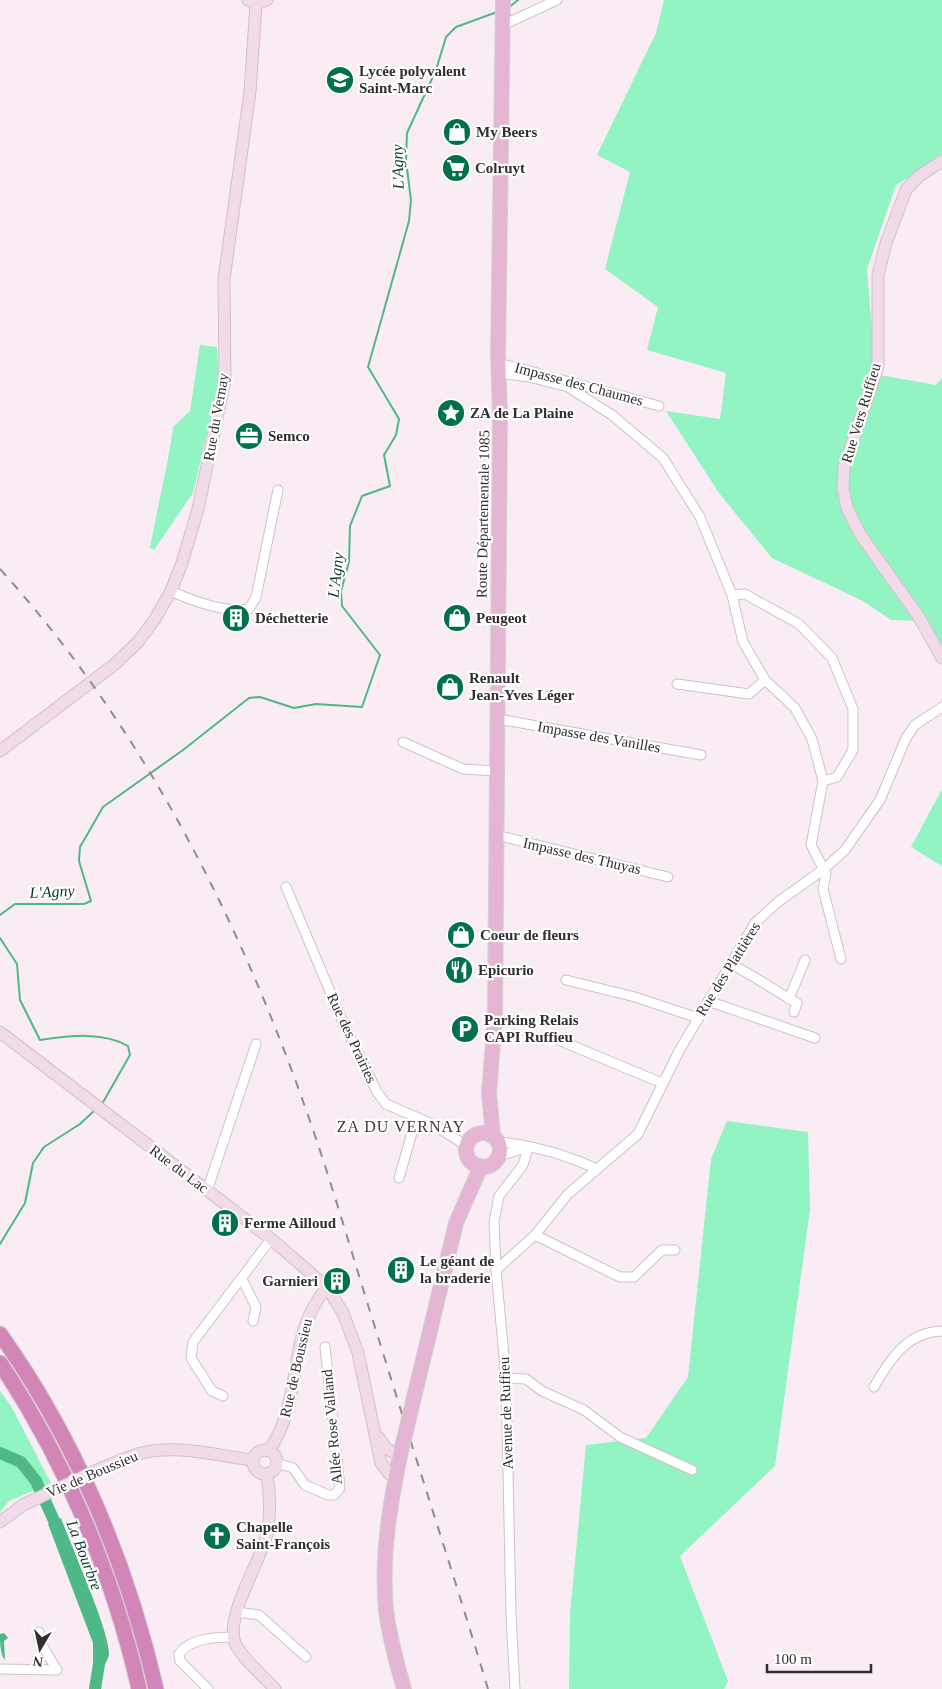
<svg xmlns="http://www.w3.org/2000/svg" width="942" height="1689" font-family="Georgia,serif">
<style>
.green{fill:#91f4c2}
.water{fill:#4fb887}
.lines{fill:none;stroke-linecap:round;stroke-linejoin:round}
.stream{stroke:#4fb887;stroke-width:2}
.river{stroke:#4fb887;stroke-width:12}
.street-casing{stroke:#cfc1c9;stroke-width:11}
.secondary-casing{stroke:#cfc1c9;stroke-width:13}
.primary-casing{stroke:#d2d1d1;stroke-width:16}
.highway-casing{stroke:#d2d1d1;stroke-width:17}
.street{stroke:#fff;stroke-width:9}
.secondary{stroke:#f2dbe9;stroke-width:11}
.primary{stroke:#e4b6d4;stroke-width:14}
.highway{stroke:#d286b7;stroke-width:15}
.rail{stroke:#938a8f;stroke-width:2;stroke-dasharray:9 9;stroke-linecap:butt}
.secondary-bridge-casing{stroke:#cfc1c9;stroke-width:13;stroke-linecap:butt}
.primary-bridge-casing{stroke:#d2d1d1;stroke-width:16;stroke-linecap:butt}
.secondary-bridge{stroke:#f2dbe9;stroke-width:11}
.primary-bridge{stroke:#e4b6d4;stroke-width:14}
.labels{text-anchor:middle;stroke-width:4.5;stroke-linejoin:round;paint-order:stroke}
.poi-label{font-size:15px;font-weight:bold;fill:#322d30;stroke:#fff;text-anchor:start}
.street-label{font-size:15px;fill:#322d30;stroke:#fff}
.water-label{font-size:16px;font-style:italic;fill:#093824;stroke:#fff}
.neighbourhood-label{font-size:16px;letter-spacing:1px;fill:#41363d;stroke:#fff}
</style>
<rect width="100%" height="100%" fill="#faecf4"/>
<!-- green -->
<g class="green">
<polygon points="664,0 942,0 942,158 896,185 867,269 875,366 880,375 936,385 942,378 942,659 922,621 891,620 863,601 772,558 719,493 666,411 720,419 726,373 647,350 658,307 605,269 630,172 597,155 656,33"/>
<path d="M200,345L217,347L219,382L193,493L154,550L150,548C157,507 168,468 173,427L190,411Z"/>
<polygon points="942,789 942,866 911,847"/>
<polygon points="727,1121 808,1132 810,1209 775,1466 680,1556 728,1681 724,1689 569,1689 570,1615 586,1445 646,1438 688,1377 711,1159"/>
<polygon points="0,1391 11,1406 51,1483 9,1501 0,1512"/>
</g>
<!-- water -->
<g class="water">
<path d="M61,1518C70,1543 111,1634 109,1655C108,1660 105,1664 101,1668L93,1667V1643L48,1524Z"/>
<path d="M4,1633L8,1638L4,1641L5,1660C0,1655 0,1641 0,1634Z"/>
</g>
<g class="lines">
<!-- stream -->
<g class="stream">
<polyline points="508,8 518,0"/>
<polyline points="0,915 15,904 84,904 91,901 79,861 80,847 103,807 183,750 249,698 260,697 294,708 316,704 362,707 380,655 342,606 341,591 349,562 350,526 362,496 390,486 384,455 396,435 399,419 368,367 409,221 411,200 406,161 407,133 436,70 446,37 456,27 497,12"/>
<path d="M0,938L17,964L20,1000L40,1040C68,1036 103,1031 128,1046L130,1055L102,1104"/>
<polyline points="0,1244 25,1203 33,1163 44,1147 80,1124 95,1110"/>
</g>
<!-- river -->
<g class="river">
<polyline points="0,1453 21,1462 36,1481 61,1536"/>
<polyline points="95,1689 101,1651"/>
</g>
<defs>
<g id="street">
<polyline points="503,25 557,0"/>
<polyline points="498,366 506,365 537,373"/>
<polyline points="499,373 529,377 568,387 612,415 663,458 700,517 732,595 743,642 765,680 795,708 812,739 823,781 811,845 826,874 823,889 841,959"/>
<polyline points="562,380 659,406"/>
<path d="M171,591C192,601 226,613 249,609L256,597L278,490"/>
<polyline points="732,595 745,594 799,624 832,658 853,709 853,750 837,777 823,781"/>
<polyline points="677,684 749,694 765,680"/>
<polyline points="498,719 701,755"/>
<polyline points="403,742 463,769 496,771"/>
<polyline points="496,835 668,877"/>
<polyline points="286,887 345,1027 377,1092 386,1104 432,1124 467,1146"/>
<path d="M730,964C754,975 773,990 797,1003L794,1012"/>
<polyline points="566,980 635,997 698,1018"/>
<polyline points="789,999 805,960"/>
<polyline points="708,1001 815,1038"/>
<polyline points="556,1039 662,1083"/>
<path d="M498,1142C533,1145 566,1155 597,1169"/>
<polyline points="499,1156 525,1148"/>
<polyline points="399,1178 416,1119"/>
<polyline points="207,1191 256,1044"/>
<polyline points="535,1235 620,1277 634,1277 662,1250 675,1250"/>
<polyline points="496,1270 535,1235 568,1194 638,1134 679,1051 755,923 778,902 824,869 845,850 880,800 906,738 915,725 942,707"/>
<polyline points="242,1279 256,1307 253,1321"/>
<polyline points="506,1378 526,1379 542,1391 584,1410 620,1437 692,1470"/>
<path d="M874,1387C890,1359 907,1332 942,1331"/>
<polyline points="223,1396 212,1391 191,1358 193,1342 271,1239"/>
<polyline points="276,1463 293,1468 305,1485 328,1495 334,1495 340,1488 325,1347"/>
<polyline points="237,1612 259,1615 306,1657"/>
<polyline points="0,1669 57,1670 39,1640 39,1632"/>
<path d="M208,1689L180,1661L179,1654C190,1638 216,1637 234,1637"/>
<polyline points="515,1689 511,1615 506,1378 496,1270 494,1222 499,1196 523,1165 528,1148"/>
</g>
<g id="secondary">
<polyline points="248,0 256,4 267,0"/>
<polyline points="942,161 919,176 906,190 886,243 878,275 878,367 844,467 843,488 847,508 860,534 919,617 942,658"/>
<polyline points="0,751 115,664 138,642 155,619 171,591 182,563 198,509 225,380 224,279 250,92 256,4"/>
<polyline points="0,1032 271,1239 327,1287 343,1313 358,1353 381,1463 391,1476 395,1478"/>
<polyline points="379,1438 387,1449 400,1456"/>
<circle cx="265" cy="1462" r="12"/>
<path d="M269,1451C275,1441 281,1431 284,1420C301,1372 291,1331 327,1287"/>
<path d="M104,1467C119,1461 135,1453 152,1451C186,1446 219,1456 253,1460"/>
<path d="M267,1474C270,1494 271,1514 267,1534C260,1563 225,1616 235,1643C241,1657 264,1677 275,1689"/>
<polyline points="0,1522 23,1505"/>
</g>
<g id="primary">
<circle cx="483" cy="1150" r="17"/>
<polyline points="493,1136 489,1093 495,1016 500,415 498,355 503,0"/>
<polyline points="410,1414 456,1223 481,1166"/>
<path d="M401,1451C390,1504 381,1556 386,1610C389,1637 397,1664 404,1689"/>
</g>
<g id="highway">
<path d="M0,1334C75,1439 127,1563 156,1689"/>
<path d="M0,1363C65,1461 113,1574 139,1689"/>
</g>
</defs>
<!-- street casing -->
<use href="#street" class="street-casing"/>
<!-- secondary casing -->
<use href="#secondary" class="secondary-casing"/>
<!-- primary casing -->
<use href="#primary" class="primary-casing"/>
<!-- highway casing -->
<use href="#highway" class="highway-casing"/>
<!-- street -->
<use href="#street" class="street"/>
<!-- secondary -->
<use href="#secondary" class="secondary"/>
<!-- primary -->
<use href="#primary" class="primary"/>
<!-- highway -->
<use href="#highway" class="highway"/>
<!-- rail -->
<path class="rail" d="M0,569C139,723 235,910 304,1104C332,1182 354,1262 379,1340C415,1457 453,1572 488,1689"/>
<defs>
<polyline id="secondary-bridge" points="23,1505 104,1467"/>
<polyline id="primary-bridge" points="401,1451 410,1414"/>
</defs>
<!-- secondary-bridge casing -->
<use href="#secondary-bridge" class="secondary-bridge-casing"/>
<!-- primary-bridge casing -->
<use href="#primary-bridge" class="primary-bridge-casing"/>
<!-- secondary-bridge -->
<use href="#secondary-bridge" class="secondary-bridge"/>
<!-- primary-bridge -->
<use href="#primary-bridge" class="primary-bridge"/>
</g>
<!-- icons -->
<defs>
<symbol id="school-disc" viewBox="-11 -11 22 22"><circle r="9.5" fill="#01714a" stroke="#fff"/><path d="M0-5L7-2L0 1L-7-2ZM-4 1L0 2.5L4 1V4Q0 6-4 4Z" fill="#fff"/></symbol>
<symbol id="shop-disc" viewBox="-11 -11 22 22"><circle r="9.5" fill="#01714a" stroke="#fff"/><path d="M-5-2.5h2.3a2.7 3.5 0 0 1 5.4 0H5L5.5 6h-11ZM-1.5-2.5h3a1.5 2.3 0 0 0-3 0Z" fill="#fff"/></symbol>
<symbol id="supermarket-disc" viewBox="-11 -11 22 22"><circle r="9.5" fill="#01714a" stroke="#fff"/><path d="M-6-5.5h2.5l.6 2H6L4.5 2H-2.5L-4.4-4H-6ZM-1.5 3.2a1.3 1.3 0 1 0 .1 0ZM3 3.2a1.3 1.3 0 1 0 .1 0Z" fill="#fff"/></symbol>
<symbol id="sight-disc" viewBox="-11 -11 22 22"><circle r="9.5" fill="#01714a" stroke="#fff"/><path d="M0-6L1.8-2.2L6-1.7L2.9 1.2L3.7 5.4L0 3.3L-3.7 5.4L-2.9 1.2L-6-1.7L-1.8-2.2Z" fill="#fff"/></symbol>
<symbol id="office-disc" viewBox="-11 -11 22 22"><circle r="9.5" fill="#01714a" stroke="#fff"/><path d="M-6-3h4V-5.5h4V-3h4V5H-6ZM-1-4.5V-3h2v-1.5ZM-6 0V1H6V0Z" fill="#fff"/></symbol>
<symbol id="building-disc" viewBox="-11 -11 22 22"><circle r="9.5" fill="#01714a" stroke="#fff"/><path d="M-4-6H4V6H1V3H-1V6H-4ZM-2.5-4.3h1.7v1.8h-1.7ZM.8-4.3h1.7v1.8H.8ZM-2.5-1h1.7V.8h-1.7ZM.8-1h1.7V.8H.8Z" fill="#fff"/></symbol>
<symbol id="restaurant-disc" viewBox="-11 -11 22 22"><circle r="9.5" fill="#01714a" stroke="#fff"/><path d="M-5-6h1v4h1v-4h1v4h1v-4h1v5L-1.5 .5V6h-2V.5L-5-1ZM5-6V6H3V1.5H1.5Q1.5-4 5-6Z" fill="#fff"/></symbol>
<symbol id="parking-disc" viewBox="-11 -11 22 22"><circle r="9.5" fill="#01714a" stroke="#fff"/><path d="M-3.5-5.5H1a3.5 3.5 0 0 1 0 7H-1V5.5H-3.5ZM-1-3.4V-.6H.8a1.4 1.4 0 0 0 0-2.8Z" fill="#fff"/></symbol>
<symbol id="church-disc" viewBox="-11 -11 22 22"><circle r="9.5" fill="#01714a" stroke="#fff"/><path d="M-1.2-6h2.4v3.5h3.3v2.4h-3.3V6h-2.4V-.1h-3.3v-2.4h3.3Z" fill="#fff"/></symbol>
</defs>
<g fill-rule="evenodd">
<use href="#school-disc" x="324" y="64" width="32" height="32"/>
<use href="#shop-disc" x="441" y="116" width="32" height="32"/>
<use href="#supermarket-disc" x="440" y="152" width="32" height="32"/>
<use href="#sight-disc" x="435" y="397" width="32" height="32"/>
<use href="#office-disc" x="233" y="420" width="32" height="32"/>
<use href="#building-disc" x="220" y="602" width="32" height="32"/>
<use href="#shop-disc" x="441" y="602" width="32" height="32"/>
<use href="#shop-disc" x="434" y="671" width="32" height="32"/>
<use href="#shop-disc" x="445" y="919" width="32" height="32"/>
<use href="#restaurant-disc" x="443" y="954" width="32" height="32"/>
<use href="#parking-disc" x="449" y="1013" width="32" height="32"/>
<use href="#building-disc" x="209" y="1207" width="32" height="32"/>
<use href="#building-disc" x="385" y="1254" width="32" height="32"/>
<use href="#building-disc" x="321" y="1265" width="32" height="32"/>
<use href="#church-disc" x="201" y="1520" width="32" height="32"/>
</g>
<g class="labels">
<!-- poi labels -->
<g class="poi-label">
<text x="359" y="76">Lycée polyvalent<tspan x="359" dy="17">Saint-Marc</tspan></text>
<text x="476" y="137">My Beers</text>
<text x="475" y="173">Colruyt</text>
<text x="470" y="418">ZA de La Plaine</text>
<text x="268" y="441">Semco</text>
<text x="255" y="623">Déchetterie</text>
<text x="476" y="623">Peugeot</text>
<text x="469" y="683">Renault<tspan x="469" dy="17">Jean-Yves Léger</tspan></text>
<text x="480" y="940">Coeur de fleurs</text>
<text x="478" y="975">Epicurio</text>
<text x="484" y="1025">Parking Relais<tspan x="484" dy="17">CAPI Ruffieu</tspan></text>
<text x="244" y="1228">Ferme Ailloud</text>
<text x="420" y="1266">Le géant de<tspan x="420" dy="17">la braderie</tspan></text>
<text x="318" y="1286" text-anchor="end">Garnieri</text>
<text x="236" y="1532">Chapelle<tspan x="236" dy="17">Saint-François</tspan></text>
</g>
<!-- street labels -->
<g class="street-label">
<text transform="translate(579 384) rotate(15)" y="5">Impasse des Chaumes</text>
<text transform="translate(861 413) rotate(-73)" y="5">Rue Vers Ruffieu</text>
<text transform="translate(216 417) rotate(-80)" y="5">Rue du Vernay</text>
<text transform="translate(483 514) rotate(-89)" y="5">Route Départementale 1085</text>
<text transform="translate(599 737) rotate(10)" y="5">Impasse des Vanilles</text>
<text transform="translate(582 856) rotate(13)" y="5">Impasse des Thuyas</text>
<text transform="translate(728 969) rotate(-58)" y="5">Rue des Plattières</text>
<text transform="translate(352 1038) rotate(65)" y="5">Rue des Prairies</text>
<text transform="translate(179 1169) rotate(37)" y="5">Rue du Lac</text>
<text transform="translate(296 1368) rotate(-77)" y="5">Rue de Boussieu</text>
<text transform="translate(506 1413) rotate(-92)" y="5">Avenue de Ruffieu</text>
<text transform="translate(332 1427) rotate(-95)" y="5">Allée Rose Valland</text>
<text transform="translate(92 1474) rotate(-23)" y="5">Vie de Boussieu</text>
</g>
<!-- water labels -->
<g class="water-label">
<text transform="translate(397 167) rotate(-92)" y="6">L'Agny</text>
<text transform="translate(335 575) rotate(-83)" y="6">L'Agny</text>
<text transform="translate(52 891) rotate(-3)" y="6">L'Agny</text>
<text transform="translate(85 1555) rotate(69)" y="6">La Bourbre</text>
</g>
<!-- neighbourhood labels -->
<g class="neighbourhood-label">
<text x="401" y="1132">ZA DU VERNAY</text>
</g>
</g>
<!-- north arrow -->
<g transform="translate(40 1649) rotate(189)" stroke="#ffffff" stroke-width="4" paint-order="stroke">
<path d="M0-4L9 19L0 12L-9 19Z" fill="#322d30"/>
<text y="-8" font-size="14" font-weight="bold" text-anchor="middle" fill="#322d30">N</text>
</g>
<!-- scale -->
<path d="M767 1664v8h104v-8" fill="none" stroke="#322d30" stroke-width="2.5"/>
<text x="774" y="1664" font-size="15" fill="#322d30" stroke="#ffffff" stroke-width="4" paint-order="stroke">100 m</text>
</svg>
